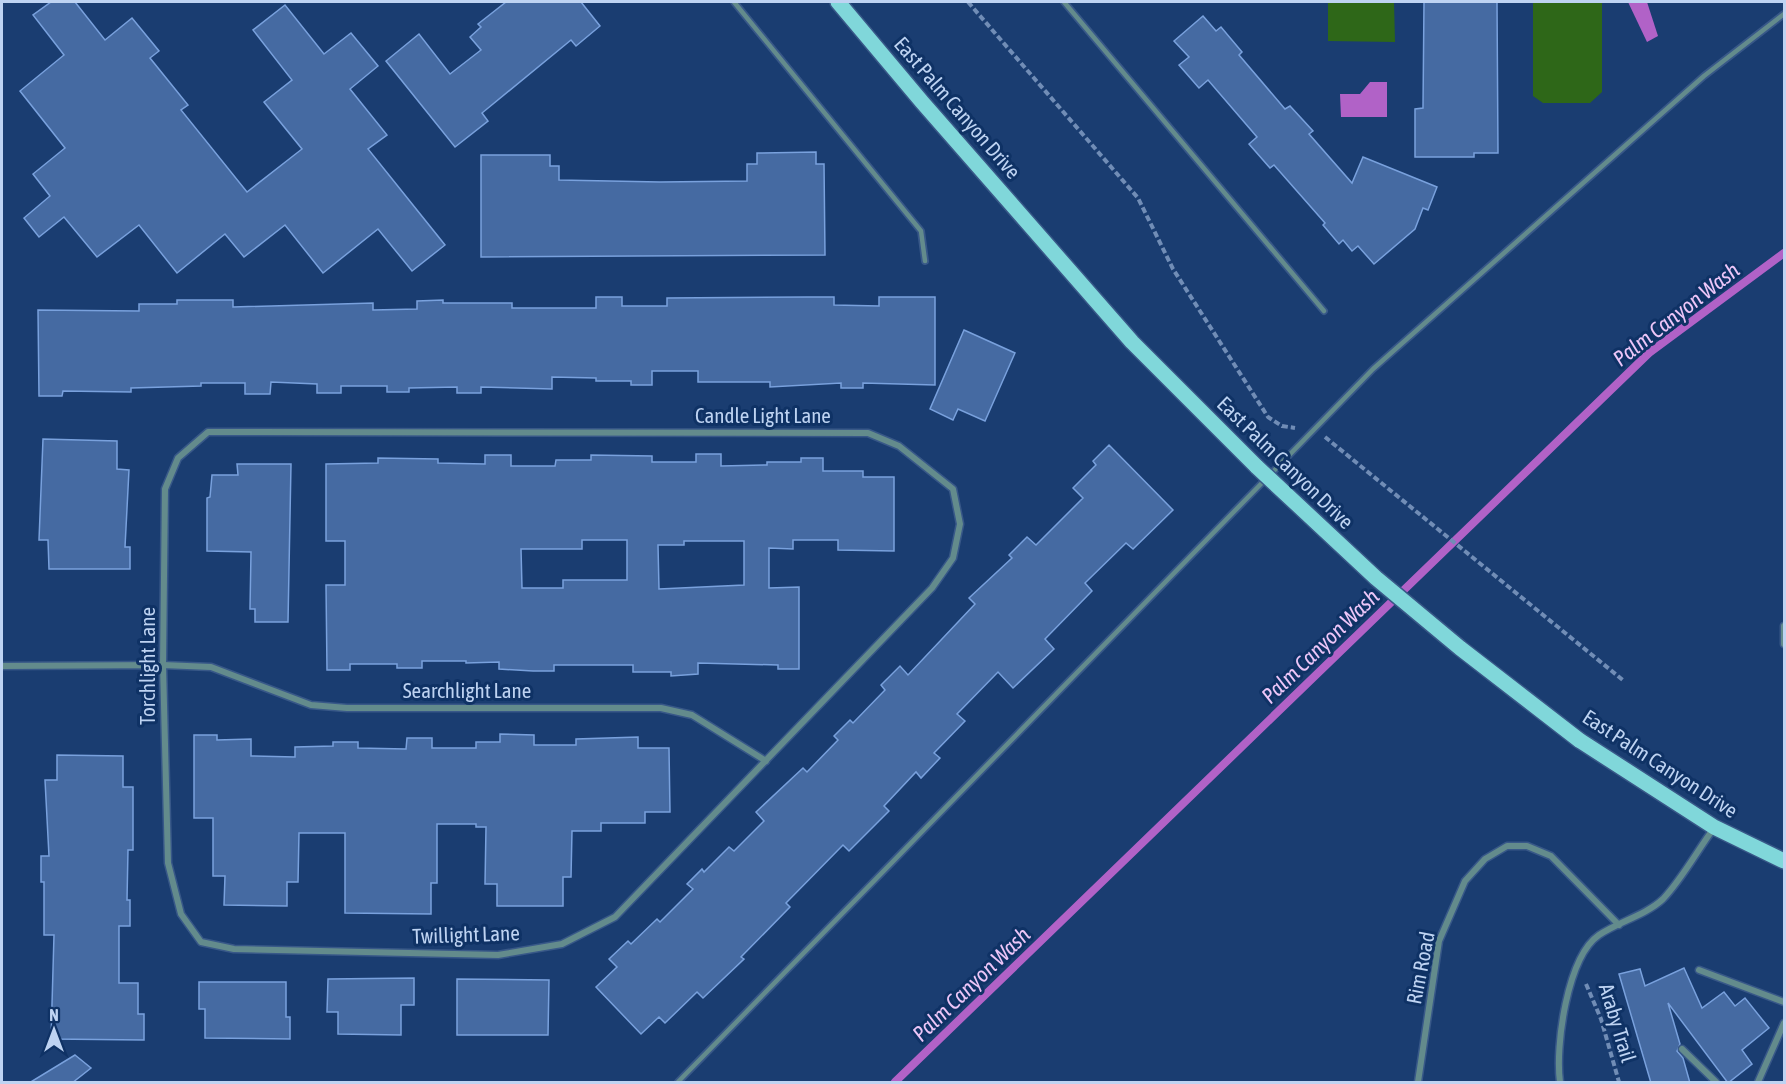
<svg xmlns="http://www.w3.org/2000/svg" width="1786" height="1084" font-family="'Asap Condensed',sans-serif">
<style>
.green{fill:#2e6718}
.water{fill:#b162c7}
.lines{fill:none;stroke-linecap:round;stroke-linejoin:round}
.stream{stroke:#b162c7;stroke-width:8}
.building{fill:#456aa2;stroke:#79a1dd;stroke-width:1.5;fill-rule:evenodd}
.lane-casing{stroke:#385888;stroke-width:8}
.street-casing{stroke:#385888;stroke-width:9}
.primary-casing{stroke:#385888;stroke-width:18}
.path{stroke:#718db6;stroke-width:4;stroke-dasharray:6 3;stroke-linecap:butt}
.lane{stroke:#638b8c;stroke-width:4.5}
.street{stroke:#638b8c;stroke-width:6}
.primary{stroke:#80d7da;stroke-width:15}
.primary-bridge-casing{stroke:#385888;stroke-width:18;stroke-linecap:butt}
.primary-bridge{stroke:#80d7da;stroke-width:15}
.labels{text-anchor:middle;stroke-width:6;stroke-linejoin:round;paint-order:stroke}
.street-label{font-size:21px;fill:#bed3f2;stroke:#0f3265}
.water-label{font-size:22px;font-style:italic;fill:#edc6f8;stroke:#0f3265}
</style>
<rect width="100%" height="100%" fill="#1a3d71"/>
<!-- green -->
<g class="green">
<polygon points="1328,2 1394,2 1395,42 1328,41"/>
<polygon points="1533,2 1602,2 1602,92 1590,103 1543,103 1533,96"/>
</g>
<!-- water -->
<g class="water">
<polygon points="1628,2 1647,2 1658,36 1647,42"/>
<polygon points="1370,82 1387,82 1387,117 1341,117 1340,94 1360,94"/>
</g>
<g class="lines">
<!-- stream -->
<polyline class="stream" points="895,1082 1649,353 1784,253"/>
</g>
<!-- building -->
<g class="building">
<polygon points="51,2 75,2 105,40 132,18 159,51 150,58 188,105 181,110 247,192 302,149 264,102 292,80 253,30 285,5 324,54 351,33 378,66 350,89 387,135 368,149 445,245 412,271 378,229 323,273 285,225 244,257 225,234 177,273 139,225 97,257 64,217 39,237 24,218 50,196 33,174 65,148 20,91 64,55 33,15"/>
<polygon points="506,2 581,2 600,26 576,46 571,40 482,113 488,121 455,147 386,61 419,34 450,74 481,50 470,37 481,27 478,24"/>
<polygon points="1424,2 1497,2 1498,153 1474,153 1474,157 1415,157 1415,109 1423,108"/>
<polygon points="1203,16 1216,31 1221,27 1242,52 1239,55 1285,109 1290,106 1313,131 1309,134 1352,183 1363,157 1437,187 1428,210 1423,208 1415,229 1374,264 1358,246 1352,251 1343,240 1339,244 1323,225 1325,223 1274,165 1270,168 1249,144 1257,137 1208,80 1199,88 1179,65 1189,57 1174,41"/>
<polygon points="816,152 816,164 824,164 825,255 481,257 481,155 550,155 550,166 559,166 559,180 660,182 747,181 747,164 757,164 757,153"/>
<polygon points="596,297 622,297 622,306 667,306 667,298 807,297 834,297 834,305 879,306 879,297 935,297 935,385 863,383 863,388 841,388 841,383 770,387 770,382 698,382 698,371 652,371 652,385 631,385 631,381 596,381 596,378 552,377 552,389 481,387 481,393 457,393 457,387 409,388 409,392 387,392 387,386 341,386 341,393 317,393 317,384 271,382 270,394 245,394 245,383 201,383 201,386 131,388 131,392 63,391 62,396 39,396 38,310 139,311 139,304 177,304 177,300 233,300 233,307 373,303 373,310 417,309 417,301 443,300 443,303 512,303 512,308 596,308"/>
<polygon points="964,330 1015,353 985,421 958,409 953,420 930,409"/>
<polygon points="43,439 117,441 117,469 129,470 125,547 130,547 130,569 49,569 48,540 39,540"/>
<polygon points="1109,445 1173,510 1133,549 1126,543 1085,583 1092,591 1045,639 1054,649 1013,688 998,672 957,714 965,721 934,753 940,758 921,778 916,772 884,806 889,811 849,851 843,845 786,903 790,907 741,957 744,959 703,998 697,992 665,1023 659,1017 641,1034 596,987 617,967 609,959 628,941 631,944 657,919 660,922 693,889 687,884 702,869 704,872 729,847 734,851 764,821 756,812 803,768 807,772 838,740 834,736 850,720 853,723 885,690 881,685 900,666 908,675 975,604 969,598 1012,558 1009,555 1027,537 1036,545 1083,498 1073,488 1096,465 1093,461"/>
<path d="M696,454H721V466L767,465V462H801V458H823V471H863V477H894V551L838,550V540H793V549L769,548V588L799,587V669H778V665L698,663V674L671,676V672H633V665H554V671H533L499,669V662L466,663V661H422V668H397V664H350V670H327L326,585H345V541H326V464L378,463V458L438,459V463L485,464V455H511V466H555L556,460H591V455L652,456V462H696ZM582,540H627V580H563V588H522L521,549H582ZM684,541H744V585L659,589L658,545H684Z"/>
<polygon points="237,464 291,464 288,622 255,622 255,609 250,609 251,552 207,551 207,498 210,497 212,475 238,475"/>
<polygon points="500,734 534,735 534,745 576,745 576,739 638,737 638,748 669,748 670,812 645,812 645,823 601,823 601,831 572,831 571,877 563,877 563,906 497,906 497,884 485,884 486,827 476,827 476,824 437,824 437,883 431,883 431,914 345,913 345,833 299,833 298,882 287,882 287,906 224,905 225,876 213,876 213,818 194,818 194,735 217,735 217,740 251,739 251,756 295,757 295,747 333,746 333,742 358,742 358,748 406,749 407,738 432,738 432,748 476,748 476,742 500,742"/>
<polygon points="57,755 123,756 123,787 133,787 133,850 128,850 127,900 130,900 130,926 119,926 119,983 138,983 138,1014 144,1014 144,1040 51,1039 54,935 44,935 44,882 41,882 41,856 49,856 45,780 57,780"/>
<polygon points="1684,968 1702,1008 1724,992 1735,1006 1745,998 1769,1028 1742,1050 1752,1064 1728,1083 1668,1003 1680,1044 1677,1051 1683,1058 1690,1083 1651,1083 1619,974 1640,969 1645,986"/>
<polygon points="414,978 414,1005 401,1005 401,1035 338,1034 338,1012 327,1012 328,979"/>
<polygon points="457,979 549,980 548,1035 457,1035"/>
<polygon points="199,982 286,982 286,1017 290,1017 290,1039 205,1038 205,1009 199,1009"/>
<polygon points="75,1055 91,1068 72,1083 29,1083"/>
</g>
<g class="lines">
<defs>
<g id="lane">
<polyline points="734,2 921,231 925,261"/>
<polyline points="1064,2 1324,311"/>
<polyline points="678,1082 1373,369 1704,76 1784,14"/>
</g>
<g id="street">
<polygon points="208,432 868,433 899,446 953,489 960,524 953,558 932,588 615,917 562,944 498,955 234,949 201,942 181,914 168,863 163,665 165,489 178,458"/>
<polyline points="1784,626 1784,644"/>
<polyline points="2,666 163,665 211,667 311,705 347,708 661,708 692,715 766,761"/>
<polyline points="1699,970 1784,1002"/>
<polyline points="1682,1049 1716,1082"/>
<polyline points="1418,1082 1439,941 1465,881 1485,859 1507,846 1527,846 1551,856 1619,925"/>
<path d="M1560,1082C1555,1047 1567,957 1599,935C1618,922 1646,915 1663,899C1682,879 1697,851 1714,828"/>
<polyline points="1758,1082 1784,1023"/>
</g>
<g id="primary">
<polyline points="838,2 922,102 1132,342 1257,467"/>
<polyline points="1579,740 1714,827 1784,861"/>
</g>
</defs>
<!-- lane casing -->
<use href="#lane" class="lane-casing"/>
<!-- street casing -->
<use href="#street" class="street-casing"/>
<!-- primary casing -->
<use href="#primary" class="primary-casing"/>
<!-- path -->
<g class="path">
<polyline points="968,2 1138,198 1173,269 1268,417 1282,426 1295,428"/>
<polyline points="1325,437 1624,681"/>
<polyline points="1586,984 1601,1019 1619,1082"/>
</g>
<!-- lane -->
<use href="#lane" class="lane"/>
<!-- street -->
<use href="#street" class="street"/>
<!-- primary -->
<use href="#primary" class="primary"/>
<defs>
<polyline id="primary-bridge" points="1257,467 1376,578 1460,648 1579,740"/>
</defs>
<!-- primary-bridge casing -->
<use href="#primary-bridge" class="primary-bridge-casing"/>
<!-- primary-bridge -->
<use href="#primary-bridge" class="primary-bridge"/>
</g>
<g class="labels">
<!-- street labels -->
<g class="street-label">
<text transform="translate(957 108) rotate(49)" y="7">East Palm Canyon Drive</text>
<text x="763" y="423">Candle Light Lane</text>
<text transform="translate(1285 463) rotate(44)" y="7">East Palm Canyon Drive</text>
<text transform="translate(148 666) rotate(-90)" y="7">Torchlight Lane</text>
<text x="467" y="698">Searchlight Lane</text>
<text transform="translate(1660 764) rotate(33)" y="7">East Palm Canyon Drive</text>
<text transform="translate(466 935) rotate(-2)" y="7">Twillight Lane</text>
<text transform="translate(1421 968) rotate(-79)" y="7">Rim Road</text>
<text transform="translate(1617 1023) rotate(73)" y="7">Araby Trail</text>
</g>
<!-- water labels -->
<g class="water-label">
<text transform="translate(1676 314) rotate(-38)" y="8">Palm Canyon Wash</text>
<text transform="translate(1320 646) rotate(-44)" y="8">Palm Canyon Wash</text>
<text transform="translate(971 984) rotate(-44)" y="8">Palm Canyon Wash</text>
</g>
</g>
<!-- border -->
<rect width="1786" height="1084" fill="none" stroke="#bed3f2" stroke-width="6"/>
<!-- north arrow -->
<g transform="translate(54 1030)" stroke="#0f3265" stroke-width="4.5" paint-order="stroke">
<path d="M0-4.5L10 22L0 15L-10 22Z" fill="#bed3f2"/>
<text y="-9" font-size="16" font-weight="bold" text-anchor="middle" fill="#bed3f2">N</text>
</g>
</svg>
